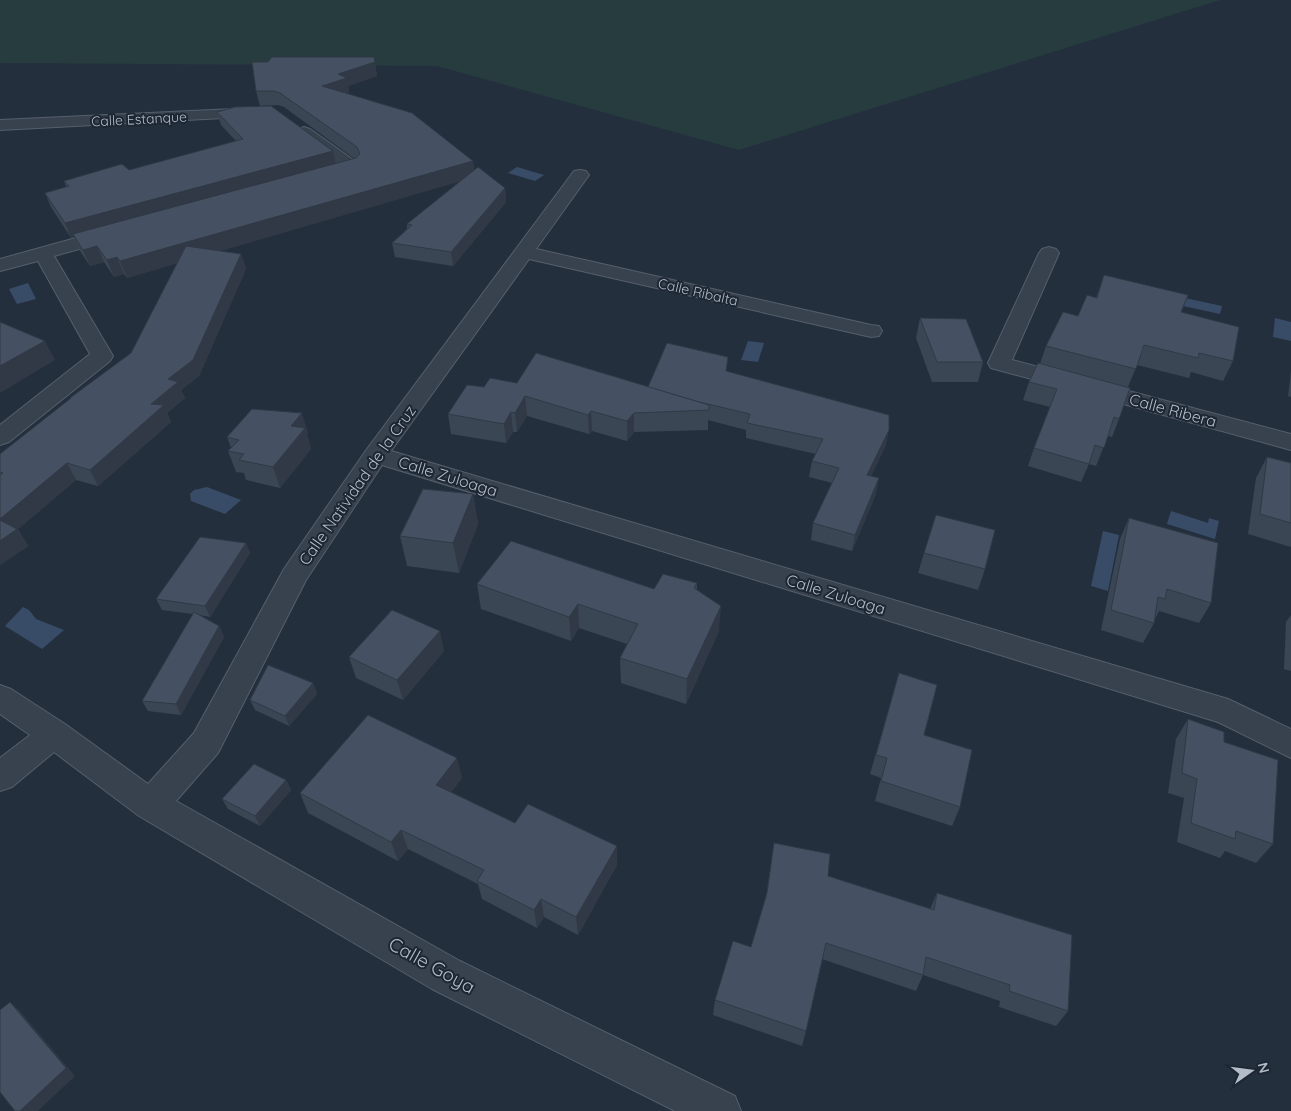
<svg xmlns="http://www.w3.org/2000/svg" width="1291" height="1111" font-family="Quicksand,sans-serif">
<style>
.green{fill:#263c3f}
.water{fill:#394c67}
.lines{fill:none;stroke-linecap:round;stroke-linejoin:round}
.minor-casing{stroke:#565f6c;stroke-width:2}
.minor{fill:#38414e;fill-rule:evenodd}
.wall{fill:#3b4654}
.shaded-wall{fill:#303945}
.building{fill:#455162;stroke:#303945}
.labels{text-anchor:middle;stroke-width:4;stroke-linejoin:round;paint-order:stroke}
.far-street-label{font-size:14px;fill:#b4bcc9;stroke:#1d2633}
.street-label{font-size:16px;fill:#b4bcc9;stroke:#1d2633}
.near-street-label{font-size:19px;fill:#b4bcc9;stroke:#1d2633}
</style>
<rect width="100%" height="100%" fill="#242f3e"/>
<!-- green -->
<polygon class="green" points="0,0 1220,0 739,150 437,66 0,63"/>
<!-- water -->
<g class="water">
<polygon points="517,167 544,175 535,181 508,173"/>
<polygon points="28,283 36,299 17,304 9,289"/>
<polygon points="1185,298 1222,306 1220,314 1183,306"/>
<polygon points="1275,318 1291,322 1291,341 1273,337"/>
<polygon points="748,341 764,343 758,362 741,360"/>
<polygon points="207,487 241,500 225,514 191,501 190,494 194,490"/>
<polygon points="1171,511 1208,523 1209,518 1219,521 1215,539 1167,524"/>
<polygon points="1103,531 1119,535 1108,591 1091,586"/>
<polygon points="23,607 29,610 36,619 64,630 42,649 5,626"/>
</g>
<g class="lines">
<defs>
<g id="minor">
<polygon points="255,108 260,110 263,113 260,116 0,130 0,120"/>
<polygon points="304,127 310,129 359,164 362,168 359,172 347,172 298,135 296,132 298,129"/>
<polygon points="580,170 586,171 589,175 536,249 871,325 879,326 882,331 879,336 871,337 529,259 391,451 1228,699 1291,729 1291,758 1218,722 382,465 306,580 218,753 176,801 460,961 735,1096 741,1111 675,1111 432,989 139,816 54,752 12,787 0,791 0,758 30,735 0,714 0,685 11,689 65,724 148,784 194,733 284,569 367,449 574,171"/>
<polygon points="112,228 119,230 121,234 119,238 54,256 113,356 110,361 9,442 0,445 0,425 90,354 38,261 0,271 0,259"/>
<polygon points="1049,247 1056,249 1059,253 1012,360 1291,434 1291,450 991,368 988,363 1039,253 1042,249"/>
</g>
</defs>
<!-- minor casing -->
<use href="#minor" class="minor-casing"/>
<!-- minor -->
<use href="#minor" class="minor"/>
</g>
<!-- wall -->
<g class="wall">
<polygon points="374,57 377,76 348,86 349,92 346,93 473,161 474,170 505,188 506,202 453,266 395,257 392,243 407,229 407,224 460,181 220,251 241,254 246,269 199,376 181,390 185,398 167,413 171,422 98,486 76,480 18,529 28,546 0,565 0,454 70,399 70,398 131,353 177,263 127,278 124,274 114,277 104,262 90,266 80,251 74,237 71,238 51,207 45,193 66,187 64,181 129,170 236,141 221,125 217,112 333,151 336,164 355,159 284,107 278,105 260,106 256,91 268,62"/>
<polygon points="1104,275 1181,312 1233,361 1223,381 1191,372 1189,378 1137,365 1128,387 1119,419 1112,437 1108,436 1096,466 1089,464 1081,482 1028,466 1034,448 1050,407 1023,400 1029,382 1040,364 1046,346 1078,316 1096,298"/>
<polygon points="920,318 983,362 978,382 932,382 916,338"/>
<polygon points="727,371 886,445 871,476 876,494 852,551 811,540 813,523 832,483 809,477 812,461 816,454 746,438 746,430 708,420 708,430 634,432 627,441 592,431 589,434 527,416 517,432 513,432 506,443 451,434 448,414 484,387 517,383 648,387"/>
<polygon points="1291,371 1291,397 1288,396"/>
<polygon points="308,433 307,435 311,449 280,488 246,480 244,473 236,472 228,451 231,448 227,437"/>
<polygon points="1267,457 1291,463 1291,547 1248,534 1256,478"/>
<polygon points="473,494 478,524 459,573 407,566 400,536"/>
<polygon points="1129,518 1211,603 1199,623 1159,611 1155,619 1154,623 1143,643 1101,630 1120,539"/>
<polygon points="246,543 250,553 210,617 199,615 219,626 224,637 181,715 148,711 142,701 193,614 162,610 156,599"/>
<polygon points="924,553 985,569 978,590 918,573"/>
<polygon points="697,583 697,590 719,631 686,704 621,683 620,658 627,644 579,628 571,641 481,609 477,584 654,589"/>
<polygon points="1291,615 1291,671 1284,669 1286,622"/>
<polygon points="444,651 403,700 356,678 349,657"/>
<polygon points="899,673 924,735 960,807 952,826 875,801 881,778 870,774"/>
<polygon points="313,683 317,694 289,726 255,710 250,700"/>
<polygon points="1188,719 1224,742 1273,844 1256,863 1225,851 1220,858 1177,842 1184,798 1168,793 1176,739"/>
<polygon points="462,778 451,792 515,823 617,865 578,935 544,917 537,928 482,899 478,884 408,849 398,861 308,813 300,793"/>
<polygon points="286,780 291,790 260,826 228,809 222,799"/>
<polygon points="774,843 828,876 930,909 937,893 1068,1011 1056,1026 999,1007 1000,1001 923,975 916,991 822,959 806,1031 802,1046 713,1015 715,1000 751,947 766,897"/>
</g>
<!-- shaded-wall -->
<g class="shaded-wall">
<polygon points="375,62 377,76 348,86 349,92 326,101 322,86 338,74"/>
<polygon points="333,151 336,165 73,234 74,237 71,238 65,223"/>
<polygon points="473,161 475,177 127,278 120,261"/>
<polygon points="505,188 506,202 453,266 451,252"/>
<polygon points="97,246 104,262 90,266 83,250"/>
<polygon points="241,254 246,269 199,376 181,390 185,398 167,413 171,422 98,486 90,470 151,404 168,379"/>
<polygon points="117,257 124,274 114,277 107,260"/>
<polygon points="45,341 55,360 0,393 0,366"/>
<polygon points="525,396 527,416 517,432 515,413"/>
<polygon points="591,411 592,431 589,434 588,415"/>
<polygon points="511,412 513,432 506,443 504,424"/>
<polygon points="302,413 308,433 307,435 311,449 280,488 273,467 291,426"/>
<polygon points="634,413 634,432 627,441 627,421"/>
<polygon points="889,430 886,445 864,491 867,475"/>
<polygon points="67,463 76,480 18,529 28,546 0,565 0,519"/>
<polygon points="879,478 876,494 852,551 855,535"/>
<polygon points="473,494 478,524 459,573 453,543"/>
<polygon points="246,543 250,553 210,617 205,606"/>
<polygon points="578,604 579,628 571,641 569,617"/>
<polygon points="721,606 719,631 686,704 687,679"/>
<polygon points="219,626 224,637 181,715 176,704"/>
<polygon points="440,631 444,651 403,700 397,680"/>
<polygon points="313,683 317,694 289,726 285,716"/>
<polygon points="457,758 462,778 441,804 436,785"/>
<polygon points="286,780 291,790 260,826 255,816"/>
<polygon points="401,830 408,849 398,861 391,842"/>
<polygon points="617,846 617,865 578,935 576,917"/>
<polygon points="541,899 544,917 537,928 534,910"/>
<polygon points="10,1002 19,1010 75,1076 38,1111 20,1111"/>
</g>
<!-- building -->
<g class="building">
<polygon points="272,57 374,57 375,62 338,74 347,78 322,86 412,113 473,161 120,261 117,257 107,260 97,246 83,250 73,234 356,158 360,154 357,147 280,93 274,91 256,91 252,62 268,62"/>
<polygon points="271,106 333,151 65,223 45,193 69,186 64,181 122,164 129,170 243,139 217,112 235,107"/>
<polygon points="478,167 505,188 451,252 392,243 412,225 407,224"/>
<polygon points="186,246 241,254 193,360 168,379 178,382 151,404 164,405 90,470 67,463 0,519 0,475 3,473 0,472 0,454 71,398 70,398 131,353"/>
<polygon points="1104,275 1188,295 1181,312 1239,327 1233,361 1199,353 1198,358 1144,345 1136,369 1046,346 1063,312 1078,316 1087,295 1097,298"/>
<polygon points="920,318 966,319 983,362 937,362"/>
<polygon points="0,322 45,341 0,366"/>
<polygon points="667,343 728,357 726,371 889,415 889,430 867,475 879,478 855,535 813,523 839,468 812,461 823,439 747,423 750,414 695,401 648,387"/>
<polygon points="536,353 709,405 709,410 634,413 627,421 591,411 588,415 525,396 515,413 511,412 504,424 448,414 467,385 484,387 490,378 517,383"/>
<polygon points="1038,363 1130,388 1119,419 1114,417 1104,448 1095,445 1089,464 1034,448 1057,389 1029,382"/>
<polygon points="252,409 302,413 291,426 305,428 273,467 239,460 244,454 228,451 239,440 227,437"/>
<polygon points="1267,457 1291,463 1291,523 1260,514"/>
<polygon points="423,489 473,494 453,543 400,536"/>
<polygon points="936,515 995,530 985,569 924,553"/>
<polygon points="1129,518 1218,543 1211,603 1167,589 1165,599 1158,597 1154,623 1111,610"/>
<polygon points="0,520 17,529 0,541"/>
<polygon points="200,537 246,543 205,606 156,599"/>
<polygon points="511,541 654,589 663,574 697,583 694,588 721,606 687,679 620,658 638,624 578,604 569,617 477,584"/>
<polygon points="392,610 440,631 397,680 349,657"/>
<polygon points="194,612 219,626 176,704 142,701"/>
<polygon points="268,665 313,683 285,716 250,700"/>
<polygon points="899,673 937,685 924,735 972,750 960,807 881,781 887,758 876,755"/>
<polygon points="368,715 457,758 436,785 515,823 528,804 617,846 576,917 541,899 534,910 477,881 484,870 401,830 391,842 300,793"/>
<polygon points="1188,719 1224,732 1224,742 1278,760 1273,844 1236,831 1235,839 1191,823 1197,779 1182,773"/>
<polygon points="254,764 286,780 255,816 222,799"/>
<polygon points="774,843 830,854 828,876 934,910 937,893 1072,935 1068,1011 1009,991 1010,985 926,957 923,975 826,943 806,1031 715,1000 733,941 751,947 767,893"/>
<polygon points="10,1002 66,1068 20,1111 15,1111 0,1092 0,1010"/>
</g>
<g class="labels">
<!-- far-street labels -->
<g class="far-street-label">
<text transform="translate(139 119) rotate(-3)" y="5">Calle Estanque</text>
<text transform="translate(698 292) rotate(13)" y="5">Calle Ribalta</text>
</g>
<!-- street labels -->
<g class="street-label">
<text transform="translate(1173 410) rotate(15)" y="6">Calle Ribera</text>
<text transform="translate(448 476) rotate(17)" y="6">Calle Zuloaga</text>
<text transform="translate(357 485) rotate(-55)" y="6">Calle Natividad de la Cruz</text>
<text transform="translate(836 594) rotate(17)" y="6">Calle Zuloaga</text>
</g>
<!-- near-street labels -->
<g class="near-street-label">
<text transform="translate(432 965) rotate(29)" y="7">Calle Goya</text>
</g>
</g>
<!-- north arrow -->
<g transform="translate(1251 1071) rotate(76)" stroke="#1d2633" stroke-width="4" paint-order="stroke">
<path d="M0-4L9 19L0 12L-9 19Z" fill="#b4bcc9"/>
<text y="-8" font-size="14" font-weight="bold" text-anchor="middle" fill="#b4bcc9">N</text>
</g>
</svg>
